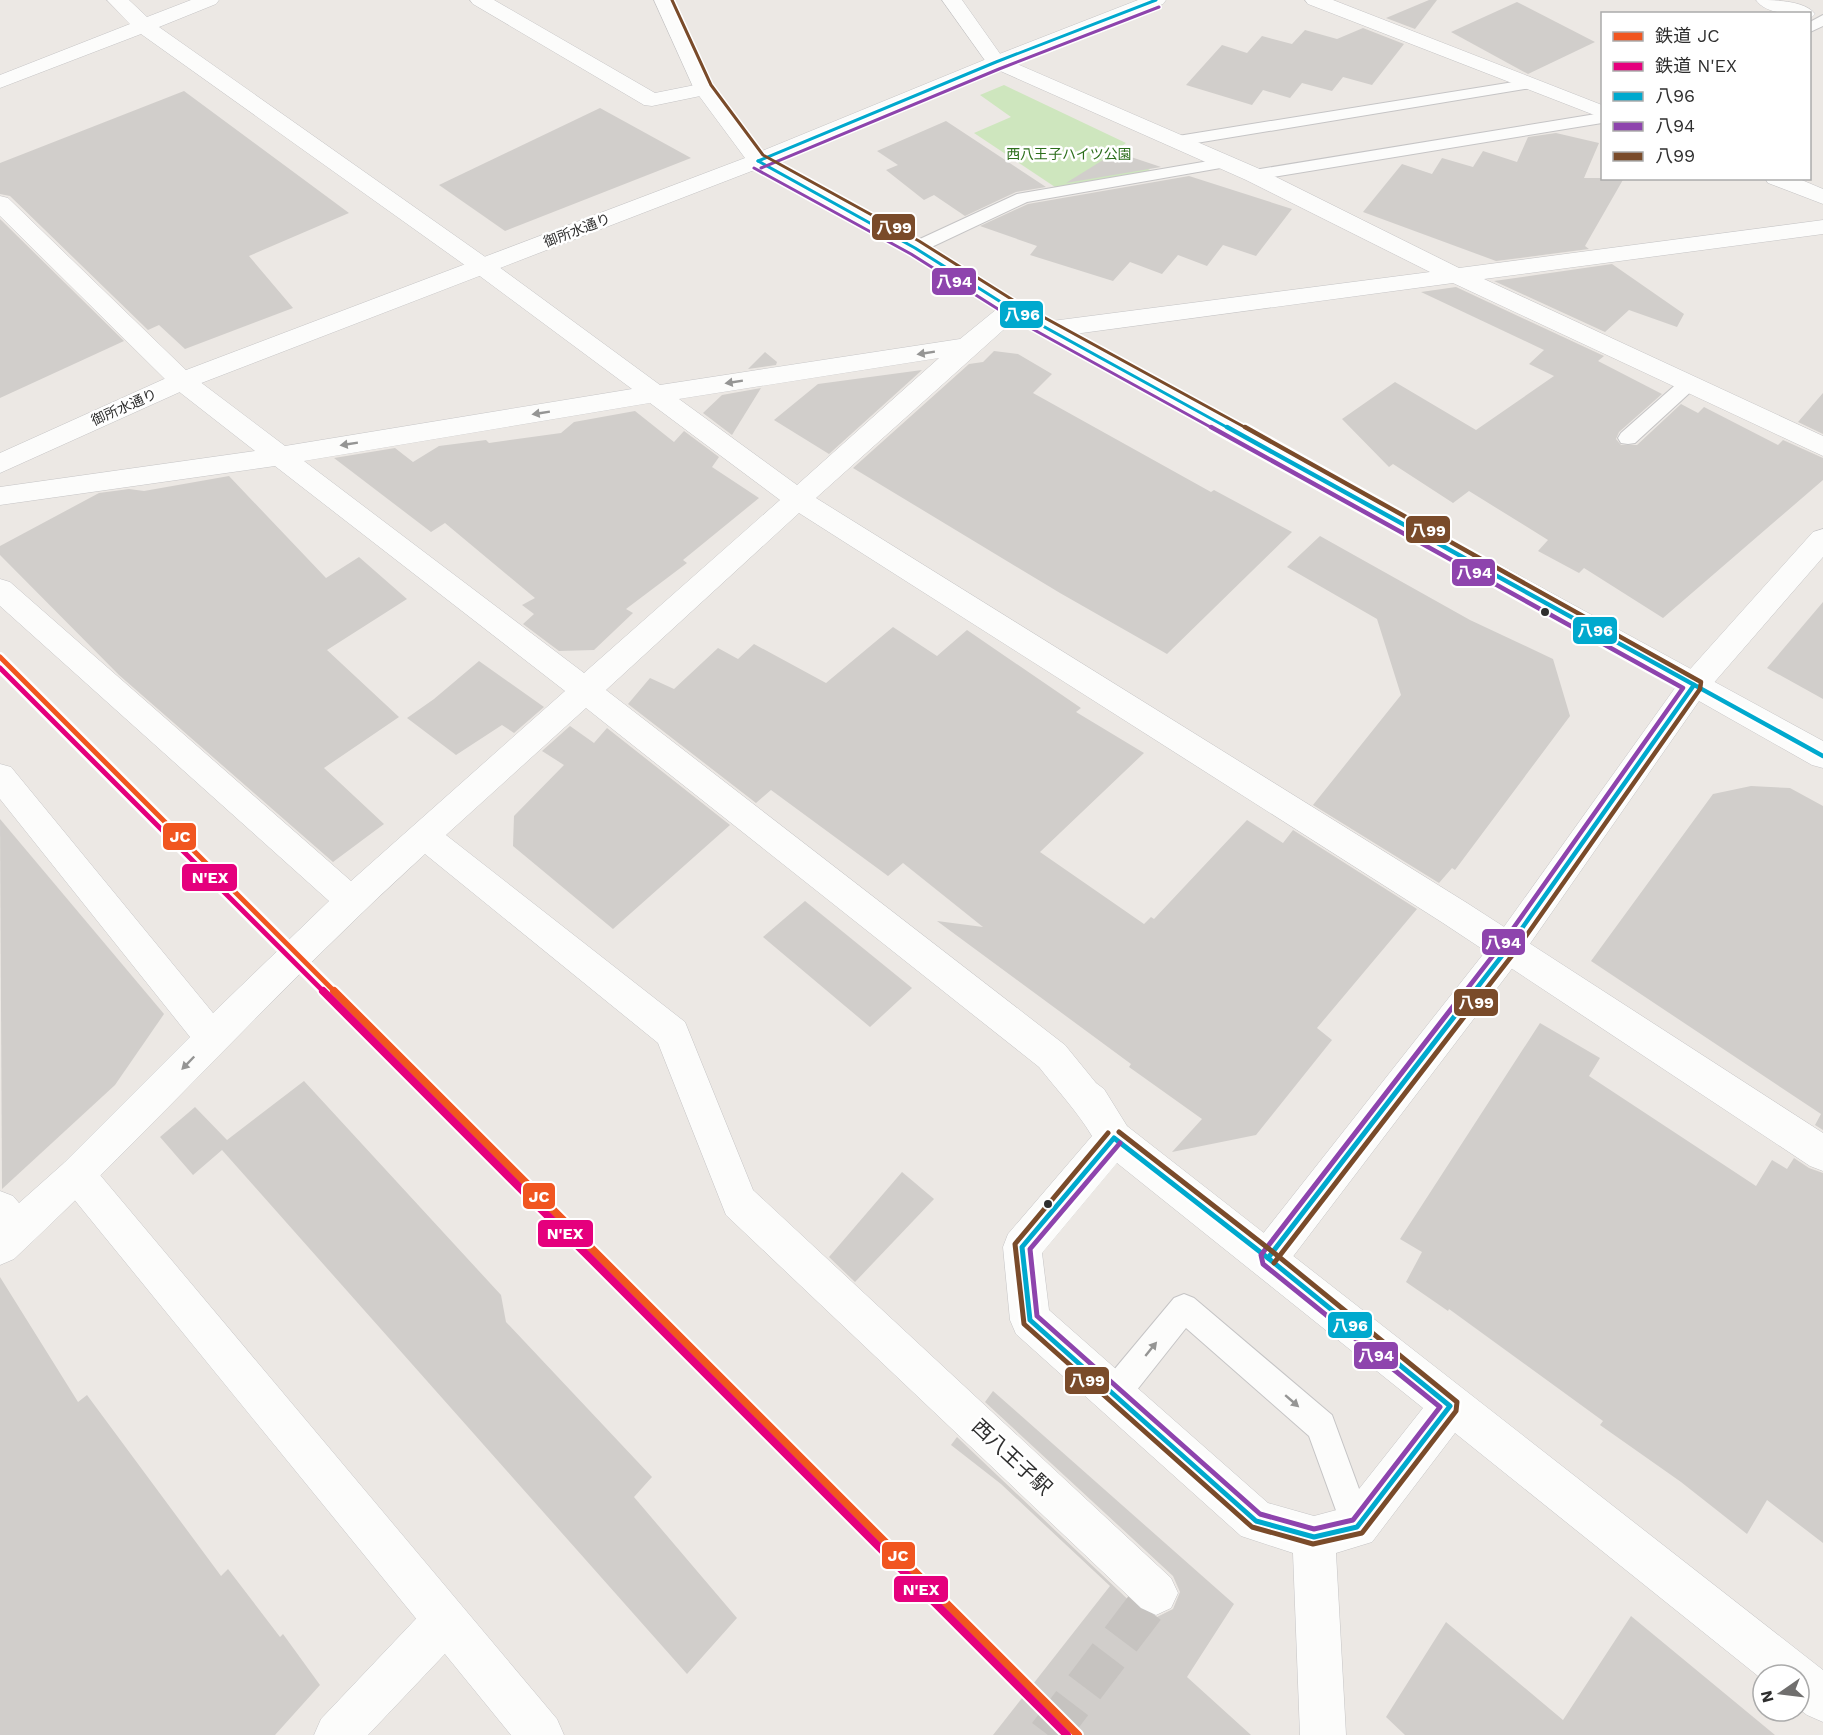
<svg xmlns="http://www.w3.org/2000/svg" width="1823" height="1735" font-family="'Work Sans','Noto Sans JP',sans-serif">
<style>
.green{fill:#cee6be}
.building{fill:#d1cecb}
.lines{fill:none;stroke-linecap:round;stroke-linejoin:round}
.street-tunnel{stroke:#c6c3c0;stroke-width:40;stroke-dasharray:40 20;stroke-linecap:butt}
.lane-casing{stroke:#c5c4c5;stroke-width:2}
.street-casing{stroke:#c5c4c5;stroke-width:1}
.secondary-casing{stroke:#c5c4c5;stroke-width:1}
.lane{fill:#fcfcfb;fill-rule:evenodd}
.street{fill:#fcfcfb;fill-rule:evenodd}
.secondary{fill:#fcfcfb;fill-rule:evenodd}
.bus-1-far2-casing{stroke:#fff;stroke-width:6}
.bus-1-far1-casing{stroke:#fff;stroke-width:9}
.bus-1-casing{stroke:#fff;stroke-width:10}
.bus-2-far2-casing{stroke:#fff;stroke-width:6}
.bus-2-far1-casing{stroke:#fff;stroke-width:9}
.bus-2-casing{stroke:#fff;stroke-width:10}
.bus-3-far2-casing{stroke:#fff;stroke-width:6}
.bus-3-far1-casing{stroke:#fff;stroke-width:9}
.bus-3-casing{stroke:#fff;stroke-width:10}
.bus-1-far2{stroke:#00a9ce;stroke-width:3}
.bus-1-far1{stroke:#00a9ce;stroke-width:4.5}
.bus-1{stroke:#00a9ce;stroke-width:5}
.bus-2-far2{stroke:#8e44ad;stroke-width:3}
.bus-2-far1{stroke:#8e44ad;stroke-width:4.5}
.bus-2{stroke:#8e44ad;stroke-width:5}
.bus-3-far2{stroke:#7a4b2a;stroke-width:3}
.bus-3-far1{stroke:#7a4b2a;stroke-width:4.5}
.bus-3{stroke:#7a4b2a;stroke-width:5}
.rail-1-far1-casing{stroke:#fff;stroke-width:10}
.rail-1-casing{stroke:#fff;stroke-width:12}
.rail-2-far1-casing{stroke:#fff;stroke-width:10}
.rail-2-casing{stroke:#fff;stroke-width:12}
.rail-1-far1{stroke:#f15620;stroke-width:5}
.rail-1{stroke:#f15620;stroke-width:8}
.rail-2-far1{stroke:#e5007d;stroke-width:5}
.rail-2{stroke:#e5007d;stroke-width:8}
.oneway{fill:#959594}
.bus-dot{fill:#2e2e2e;stroke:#fff;stroke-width:2}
.labels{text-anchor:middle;stroke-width:5;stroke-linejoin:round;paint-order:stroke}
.far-park-label{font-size:14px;fill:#2c6e1b;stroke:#fff}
.far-street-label{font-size:14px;fill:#2e2e2e;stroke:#fff}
.near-street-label{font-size:20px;fill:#2e2e2e;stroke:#fff}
.line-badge{stroke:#fff;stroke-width:2}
.badge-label{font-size:16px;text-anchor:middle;font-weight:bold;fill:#fff}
</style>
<rect width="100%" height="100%" fill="#ece8e4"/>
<!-- green -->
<polygon class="green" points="1004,85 1126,143 1113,153 1161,175 1061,191 974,133 1011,117 980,95"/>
<!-- building -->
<g class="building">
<polygon points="1429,0 1437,0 1415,29 1386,18"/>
<polygon points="1517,2 1595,42 1528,74 1451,32"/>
<polygon points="1363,28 1404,44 1372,85 1343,77 1332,91 1302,83 1290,98 1263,90 1252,105 1186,85 1222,45 1247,53 1262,36 1292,44 1305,30 1337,39"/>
<polygon points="184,91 349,213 249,256 293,308 185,349 159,325 148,330 10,196 0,194 0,163"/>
<polygon points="600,108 691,158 505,231 439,185"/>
<polygon points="946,121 1046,187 1016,192 965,216 934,195 924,200 886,170 898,165 877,151"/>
<polygon points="1556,133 1599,143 1584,178 1624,178 1585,246 1589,249 1496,261 1363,212 1402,164 1432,174 1442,158 1473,167 1483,151 1517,162 1528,137"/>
<polygon points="1116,152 1161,167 1066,183"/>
<polygon points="1189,176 1292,209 1256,256 1223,245 1207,266 1178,255 1162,274 1130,262 1113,281 1030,255 1037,246 980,226 1028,204"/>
<polygon points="0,219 124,341 0,398"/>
<polygon points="1612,264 1684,314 1677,327 1629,310 1605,332 1494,281"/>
<polygon points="1456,287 1604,356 1598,361 1662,394 1619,432 1616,439 1621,445 1637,445 1681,404 1698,413 1704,407 1778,445 1783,440 1823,458 1823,480 1663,618 1584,568 1579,573 1538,551 1548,540 1469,491 1453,503 1393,464 1389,467 1342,419 1395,382 1476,430 1554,376 1529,364 1544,350 1421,292"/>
<polygon points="994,351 1018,354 1052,374 1033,393 1211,492 1214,490 1292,532 1167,654 1060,593 853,468 969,364 983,362"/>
<polygon points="765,352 777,362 776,365 748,369"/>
<polygon points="922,370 829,454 774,420 818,384"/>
<polygon points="761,388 732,435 703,413 722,395"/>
<polygon points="1823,393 1823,434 1798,422"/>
<polygon points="635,411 674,442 684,431 719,457 712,467 759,498 683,560 687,563 626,609 633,613 594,650 559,651 523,624 534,614 522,605 535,598 445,523 431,532 334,458 395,448 413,462 439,446 486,440 489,443 561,433 574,422"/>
<polygon points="229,476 326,578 359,557 407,599 327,650 399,717 324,768 384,824 333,862 119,675 0,555 0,546 99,493 129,489 144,491"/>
<polygon points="1320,536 1470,620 1553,659 1570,716 1455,870 1452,868 1439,883 1313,805 1401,695 1377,619 1287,567"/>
<polygon points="1823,602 1823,699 1767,668"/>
<polygon points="893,627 937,656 967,630 1081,708 1076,712 1144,753 1040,852 1144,924 1151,917 1154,919 1247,820 1283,843 1293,830 1417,909 1317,1028 1332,1040 1256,1135 1172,1152 1202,1119 1129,1067 1131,1064 937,921 983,927 903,863 888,876 771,790 756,803 628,704 650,678 674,689 718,648 738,659 754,644 826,683"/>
<polygon points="479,661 544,707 514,733 502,725 456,755 407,718 434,699"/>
<polygon points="570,726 594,743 607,728 730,825 613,929 513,846 514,816 564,765 542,751"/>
<polygon points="1751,786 1790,788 1823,806 1823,1130 1815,1125 1821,1114 1591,961 1713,794"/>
<polygon points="0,819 164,1014 115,1085 2,1189"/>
<polygon points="805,901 912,988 870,1027 763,937"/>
<polygon points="1540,1023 1600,1058 1589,1076 1756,1186 1772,1160 1787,1169 1794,1158 1809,1168 1823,1173 1823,1543 1767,1500 1747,1534 1681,1482 1600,1425 1603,1421 1449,1309 1448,1311 1406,1282 1422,1252 1400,1239"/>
<polygon points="304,1081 501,1295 506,1322 652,1477 634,1497 737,1618 687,1674 222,1150 193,1175 160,1137 195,1107 227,1140"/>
<polygon points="902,1172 934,1199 855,1282 829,1257"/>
<polygon points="0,1277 78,1402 87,1395 221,1576 228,1569 280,1637 283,1634 320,1685 275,1735 0,1735"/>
<polygon points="993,1391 1234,1604 1187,1677 1251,1735 993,1735 1110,1586 1001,1484 951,1445 957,1437 1139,1610 1157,1617 1173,1609 1180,1592 1173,1576 985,1402"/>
<polygon points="1631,1616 1775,1735 1405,1735 1386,1717 1446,1622 1563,1720"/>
</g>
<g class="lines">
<!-- street-tunnel -->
<polyline class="street-tunnel" points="1048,1735 1156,1593"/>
<defs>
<g id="lane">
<polygon points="1823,15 1823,26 1810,32 1810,22"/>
<polygon points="1532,79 1537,81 1540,84 1537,87 1178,146 1170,141 1178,136"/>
<polygon points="1602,113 1602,123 1254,180 1246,175 1254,170"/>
<polygon points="1226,158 1232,160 1234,163 1232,166 1027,202 921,252 909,252 906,248 909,244 1017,194"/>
<polygon points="1688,378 1695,380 1697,384 1695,388 1635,443 1628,444 1621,443 1618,438 1621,433 1681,380"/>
<polygon points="1184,1294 1194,1298 1332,1415 1373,1527 1368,1538 1357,1543 1346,1538 1309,1436 1186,1328 1125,1405 1114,1409 1103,1405 1099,1394 1103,1383 1174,1298"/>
</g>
<g id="street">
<path d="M107,0H129L147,17L191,0H219L216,4L159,27L491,261L660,385L960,339L1003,304L1012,301L1021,304L1024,309L1021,314L816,498L1467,903L1823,1133V1171L1810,1166L1443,923L799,513L606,690L1065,1045L1096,1083L1104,1089L1127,1126L1823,1670V1722L1807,1715L1799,1709V1675H1763V1680L1455,1433L1372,1542L1336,1553L1346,1735H1300L1293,1553L1241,1536L1016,1334L1010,1320L1003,1247L1008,1234L1092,1136C1077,1111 1057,1090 1039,1067L586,708L446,835L685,1022L753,1190L1171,1578L1178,1593L1171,1608L1156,1615L1141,1608L726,1215L658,1043L425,854C282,984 154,1128 14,1259L0,1265V1191L13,1196L19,1203L64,1163L190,1037L0,799V764L11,767L213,1013L329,901L0,606V579L10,582L351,881L565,691L275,466L0,505V487L255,451L173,387L0,216V196L8,198L191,375L285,446L632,389L473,271L141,34L0,88V75L130,24ZM939,358L797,485L679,399ZM650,403L780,500L584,673L304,461ZM1117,1163L1423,1408L1344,1508L1314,1516L1268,1503L1049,1310L1042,1253Z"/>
<polygon points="470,0 494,0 655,93 705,83 713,84 716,89 713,94 705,95 652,106 644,105 473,4"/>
<polygon points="942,0 962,0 1003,58 1262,170 1459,268 1823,220 1823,234 1484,279 1823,436 1823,456 1453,283 1052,337 1043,334 1040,329 1043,324 1052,321 1430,272 1246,180 989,66"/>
<polygon points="1305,0 1333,0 1602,105 1602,118 1308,4"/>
<path d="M1756,0C1772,0 1805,0 1815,14L1810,19V14C1793,14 1766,15 1756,0Z"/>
<polygon points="1765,178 1797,178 1823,189 1823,204 1768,183"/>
<polygon points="1823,529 1823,557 1705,693 1694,696 1683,693 1679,685 1683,677 1813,532"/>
<polygon points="445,1599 461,1605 467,1621 461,1637 368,1735 314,1735 321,1719 429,1605"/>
</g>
<g id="secondary">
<polygon points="654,0 674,0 715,88 762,151 989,58 1138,0 1166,0 1163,4 1003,66 776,162 923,243 1021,304 1823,741 1823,768 1812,765 1699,701 1520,958 1282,1271 1268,1277 1254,1271 1249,1258 1254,1245 1496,938 1675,688 1043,334 1003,314 907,253 757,169 191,387 0,473 0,453 173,375 745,158 694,89"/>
<polygon points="77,1157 90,1163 557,1719 564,1735 511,1735 64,1187 58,1175 64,1163"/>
</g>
</defs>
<!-- lane casing -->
<use href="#lane" class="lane-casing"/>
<!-- street casing -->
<use href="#street" class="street-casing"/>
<!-- secondary casing -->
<use href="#secondary" class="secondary-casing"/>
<!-- lane -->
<use href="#lane" class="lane"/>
<!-- street -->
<use href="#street" class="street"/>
<!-- secondary -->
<use href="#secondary" class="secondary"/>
<defs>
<g id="bus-1-far2">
<polyline points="758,161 915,248 1012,309 1230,429"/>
<polyline points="758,161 996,62 1156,0"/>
</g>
<g id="bus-1-far1">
<polyline points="1227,427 1823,756"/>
<polyline points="1473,993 1508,948 1694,685"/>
</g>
<g id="bus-1">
<polygon points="1114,1138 1268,1258 1450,1406 1357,1527 1314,1537 1256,1521 1030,1320 1022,1247"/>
<polyline points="1268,1258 1474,991"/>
</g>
<g id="bus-2-far2">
<polyline points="754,168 911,254 1009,316 1214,429"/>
<polyline points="761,168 999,69 1159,7"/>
</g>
<polyline id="bus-2-far1" points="1211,427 1683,688 1502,944 1464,993"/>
<polyline id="bus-2" points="1120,1143 1030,1249 1037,1316 1260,1514 1314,1529 1353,1520 1440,1407 1263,1264 1261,1255 1465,991"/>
<polyline id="bus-3-far2" points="672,0 711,85 763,155 919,241 1016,302 1248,429"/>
<polyline id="bus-3-far1" points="1245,427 1701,682 1700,689 1514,953 1483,993"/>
<g id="bus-3">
<polyline points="1108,1133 1015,1244 1024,1324 1252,1527 1313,1544 1362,1533 1456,1411 1457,1402 1273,1252 1119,1132"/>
<polyline points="1274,1263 1484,991"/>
</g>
</defs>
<!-- bus-1-far2 casing -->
<use href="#bus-1-far2" class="bus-1-far2-casing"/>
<!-- bus-1-far1 casing -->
<use href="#bus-1-far1" class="bus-1-far1-casing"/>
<!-- bus-1 casing -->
<use href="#bus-1" class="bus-1-casing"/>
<!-- bus-2-far2 casing -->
<use href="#bus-2-far2" class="bus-2-far2-casing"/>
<!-- bus-2-far1 casing -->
<use href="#bus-2-far1" class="bus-2-far1-casing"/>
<!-- bus-2 casing -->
<use href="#bus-2" class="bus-2-casing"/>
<!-- bus-3-far2 casing -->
<use href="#bus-3-far2" class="bus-3-far2-casing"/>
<!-- bus-3-far1 casing -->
<use href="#bus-3-far1" class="bus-3-far1-casing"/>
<!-- bus-3 casing -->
<use href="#bus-3" class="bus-3-casing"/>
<!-- bus-1-far2 -->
<use href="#bus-1-far2" class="bus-1-far2"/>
<!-- bus-1-far1 -->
<use href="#bus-1-far1" class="bus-1-far1"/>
<!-- bus-1 -->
<use href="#bus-1" class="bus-1"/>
<!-- bus-2-far2 -->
<use href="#bus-2-far2" class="bus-2-far2"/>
<!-- bus-2-far1 -->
<use href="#bus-2-far1" class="bus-2-far1"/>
<!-- bus-2 -->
<use href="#bus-2" class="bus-2"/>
<!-- bus-3-far2 -->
<use href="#bus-3-far2" class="bus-3-far2"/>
<!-- bus-3-far1 -->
<use href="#bus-3-far1" class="bus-3-far1"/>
<!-- bus-3 -->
<use href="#bus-3" class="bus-3"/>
<defs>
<polyline id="rail-1-far1" points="0,657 336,993"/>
<polyline id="rail-1" points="334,991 1078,1735"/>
<polyline id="rail-2-far1" points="0,668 325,993"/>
<polyline id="rail-2" points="323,991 1067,1735"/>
</defs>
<!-- rail-1-far1 casing -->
<use href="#rail-1-far1" class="rail-1-far1-casing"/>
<!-- rail-1 casing -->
<use href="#rail-1" class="rail-1-casing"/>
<!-- rail-2-far1 casing -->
<use href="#rail-2-far1" class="rail-2-far1-casing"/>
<!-- rail-2 casing -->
<use href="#rail-2" class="rail-2-casing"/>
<!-- rail-1-far1 -->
<use href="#rail-1-far1" class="rail-1-far1"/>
<!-- rail-1 -->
<use href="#rail-1" class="rail-1"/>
<!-- rail-2-far1 -->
<use href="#rail-2-far1" class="rail-2-far1"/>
<!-- rail-2 -->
<use href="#rail-2" class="rail-2"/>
</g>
<!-- one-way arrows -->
<defs><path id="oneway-solid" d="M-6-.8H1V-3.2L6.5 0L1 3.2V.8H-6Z" transform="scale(1.5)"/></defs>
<g class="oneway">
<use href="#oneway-solid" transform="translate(926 353) rotate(171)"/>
<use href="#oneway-solid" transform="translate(734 382) rotate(171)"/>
<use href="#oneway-solid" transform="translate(541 413) rotate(171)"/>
<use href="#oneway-solid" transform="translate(349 444) rotate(171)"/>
<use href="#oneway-solid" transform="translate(188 1063) rotate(134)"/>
<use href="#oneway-solid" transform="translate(1151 1349) rotate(-51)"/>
<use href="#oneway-solid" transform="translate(1292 1401) rotate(41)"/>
</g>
<!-- markers -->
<g class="bus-dot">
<circle cx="1545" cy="612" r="5"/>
<circle cx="1048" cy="1204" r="5"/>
</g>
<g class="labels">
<!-- far-park labels -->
<g class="far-park-label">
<text x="1069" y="159">西八王子ハイツ公園</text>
</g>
<!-- far-street labels -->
<g class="far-street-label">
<text transform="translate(577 230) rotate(-21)" y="5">御所水通り</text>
<text transform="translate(124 407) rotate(-24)" y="5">御所水通り</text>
</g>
<!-- near-street labels -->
<g class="near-street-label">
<text transform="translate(1012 1457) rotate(43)" y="7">西八王子駅</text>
</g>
</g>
<g class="line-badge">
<rect x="871" y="213" width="45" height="28" rx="6" fill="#7a4b2a"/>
<rect x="931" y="267" width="46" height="29" rx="6" fill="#8e44ad"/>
<rect x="999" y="300" width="45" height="29" rx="6" fill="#00a9ce"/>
<rect x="1405" y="515" width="46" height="29" rx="6" fill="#7a4b2a"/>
<rect x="1451" y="558" width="45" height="29" rx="6" fill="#8e44ad"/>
<rect x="1572" y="616" width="46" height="29" rx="6" fill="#00a9ce"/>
<rect x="162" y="822" width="35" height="29" rx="6" fill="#f15620"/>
<rect x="181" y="863" width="57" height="29" rx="6" fill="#e5007d"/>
<rect x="1481" y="928" width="45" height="28" rx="6" fill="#8e44ad"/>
<rect x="1453" y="988" width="46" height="29" rx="6" fill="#7a4b2a"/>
<rect x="522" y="1182" width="34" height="28" rx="6" fill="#f15620"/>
<rect x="537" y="1219" width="57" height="29" rx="6" fill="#e5007d"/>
<rect x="1327" y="1311" width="46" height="28" rx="6" fill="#00a9ce"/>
<rect x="1353" y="1341" width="46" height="29" rx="6" fill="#8e44ad"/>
<rect x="1064" y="1366" width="46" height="29" rx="6" fill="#7a4b2a"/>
<rect x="881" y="1541" width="35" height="29" rx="6" fill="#f15620"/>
<rect x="893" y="1575" width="56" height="28" rx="6" fill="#e5007d"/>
</g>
<g class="badge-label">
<text x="894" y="233">八99</text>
<text x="954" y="287">八94</text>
<text x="1022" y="320">八96</text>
<text x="1428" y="536">八99</text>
<text x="1474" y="578">八94</text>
<text x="1595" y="636">八96</text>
<text x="180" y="842">JC</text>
<text x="210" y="883">N'EX</text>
<text x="1503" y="948">八94</text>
<text x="1476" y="1008">八99</text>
<text x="539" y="1202">JC</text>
<text x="565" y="1239">N'EX</text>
<text x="1350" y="1331">八96</text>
<text x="1376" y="1361">八94</text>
<text x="1087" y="1386">八99</text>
<text x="898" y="1561">JC</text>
<text x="921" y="1595">N'EX</text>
</g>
<!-- legend -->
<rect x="1601" y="12" width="210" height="168" fill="#ffffff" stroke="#ababab" stroke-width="1.5"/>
<rect x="1613" y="32" width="30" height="9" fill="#f15620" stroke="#ababab" stroke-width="1.5"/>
<text x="1655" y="42" font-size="18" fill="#2e2e2e">鉄道 JC</text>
<rect x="1613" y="62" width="30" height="9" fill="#e5007d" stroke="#ababab" stroke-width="1.5"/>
<text x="1655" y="72" font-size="18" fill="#2e2e2e">鉄道 N'EX</text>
<rect x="1613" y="92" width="30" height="9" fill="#00a9ce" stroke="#ababab" stroke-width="1.5"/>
<text x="1655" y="102" font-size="18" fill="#2e2e2e">八96</text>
<rect x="1613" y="122" width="30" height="9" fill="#8e44ad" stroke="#ababab" stroke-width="1.5"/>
<text x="1655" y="132" font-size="18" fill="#2e2e2e">八94</text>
<rect x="1613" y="152" width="30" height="9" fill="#7a4b2a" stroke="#ababab" stroke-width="1.5"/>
<text x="1655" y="162" font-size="18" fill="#2e2e2e">八99</text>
<!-- north arrow -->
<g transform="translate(1781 1693) rotate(256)"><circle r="28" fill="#ffffff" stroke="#ababab" stroke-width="1.5"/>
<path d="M0-4.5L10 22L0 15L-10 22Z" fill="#706f6e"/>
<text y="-9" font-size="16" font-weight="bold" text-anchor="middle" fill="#2e2e2e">N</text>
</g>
</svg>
